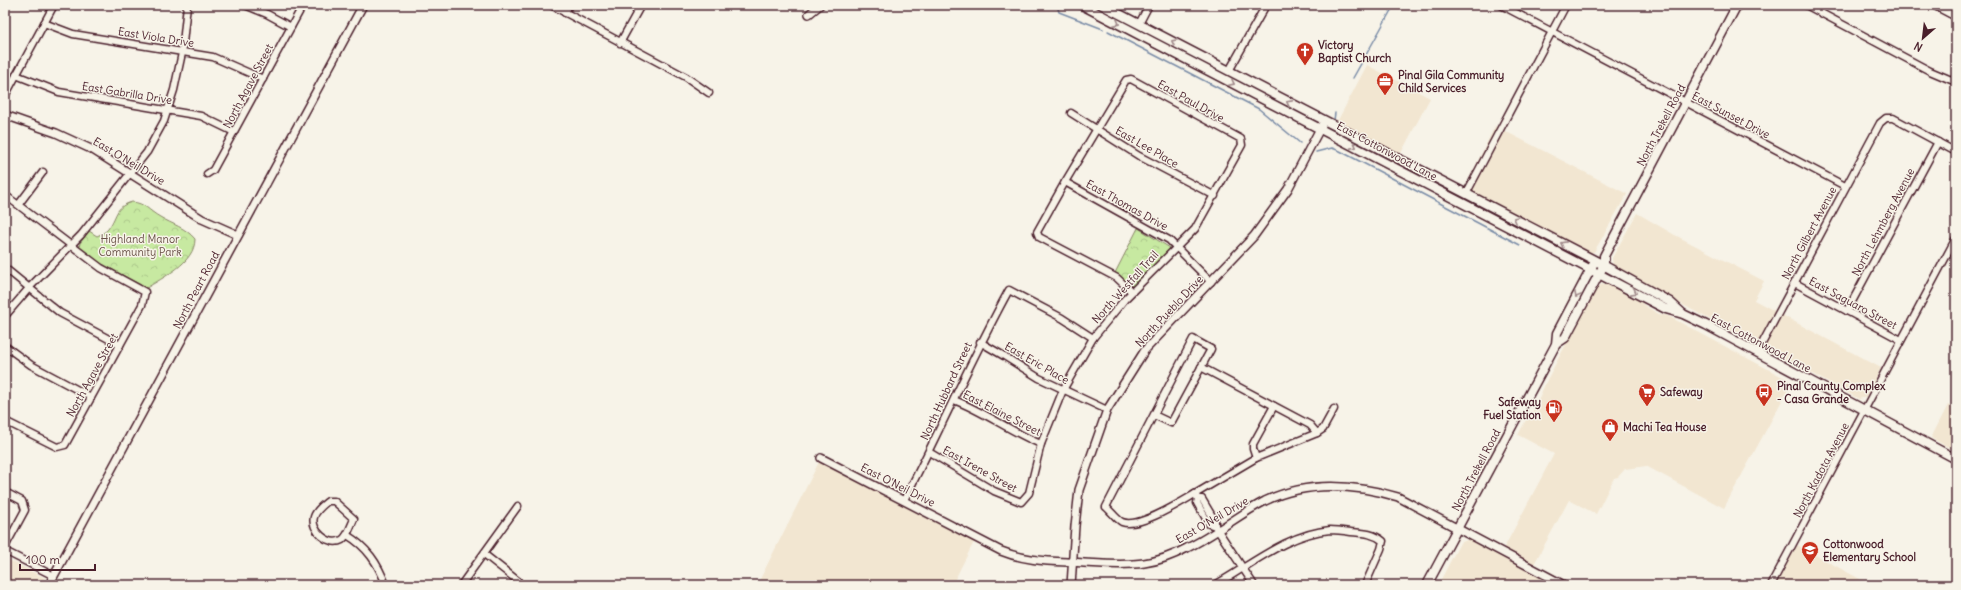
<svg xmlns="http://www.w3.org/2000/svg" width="1961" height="590" font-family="Delius,sans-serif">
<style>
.built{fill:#f2e6d1}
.park{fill:url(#park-crowns);stroke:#888466}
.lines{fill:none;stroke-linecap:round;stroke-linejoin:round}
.stream{stroke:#7a8ca7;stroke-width:1.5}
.minor-casing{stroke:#4a1f2b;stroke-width:9}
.tertiary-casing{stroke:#4a1f2b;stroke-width:10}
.secondary-casing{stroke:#4a1f2b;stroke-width:11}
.minor{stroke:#f7f3e8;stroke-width:6}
.tertiary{stroke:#f7f3e8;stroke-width:7}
.secondary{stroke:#f7f3e8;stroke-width:8}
.oneway{stroke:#a0898a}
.labels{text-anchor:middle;stroke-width:3;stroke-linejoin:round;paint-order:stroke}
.street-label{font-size:11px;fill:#4a1f2b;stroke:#f7f3e8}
.poi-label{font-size:11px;font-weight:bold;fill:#4a1f2b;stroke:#f7f3e8;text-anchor:start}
.park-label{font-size:11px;fill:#695248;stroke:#f7f3e8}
</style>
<defs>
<pattern id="park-crowns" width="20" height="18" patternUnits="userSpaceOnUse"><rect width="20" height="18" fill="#c7e9a1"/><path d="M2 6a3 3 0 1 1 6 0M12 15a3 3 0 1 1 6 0" fill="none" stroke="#acc78b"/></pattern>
</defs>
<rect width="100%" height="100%" fill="#f7f3e8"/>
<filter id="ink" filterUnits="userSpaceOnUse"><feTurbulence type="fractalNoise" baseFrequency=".025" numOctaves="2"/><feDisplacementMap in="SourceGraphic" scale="8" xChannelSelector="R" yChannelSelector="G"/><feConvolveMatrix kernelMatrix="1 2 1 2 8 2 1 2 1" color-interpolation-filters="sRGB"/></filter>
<g filter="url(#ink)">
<!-- built -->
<g class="built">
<polygon points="1367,65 1430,98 1399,157 1336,124"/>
<polygon points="1495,126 1627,194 1594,252 1587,254 1532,222 1512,212 1497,207 1464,190"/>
<polygon points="1637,213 1673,234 1764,281 1754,300 1881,368 1866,397 1859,399 1616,269 1613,266 1612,258"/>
<polygon points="1603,284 1608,284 1640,301 1645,306 1659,314 1668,316 1792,382 1724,508 1646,466 1625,469 1618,477 1614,478 1596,514 1569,500 1534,564 1504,548 1554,454 1518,435 1527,418 1532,413 1548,378 1596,288"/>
<polygon points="1948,405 1956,409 1956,451 1931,438"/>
<polygon points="821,458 976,538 952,585 757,585"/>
<polygon points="1467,540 1470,540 1552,584 1438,585 1460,543"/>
<polygon points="1797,545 1871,585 1776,585"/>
<polygon points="5,558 45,578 42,585 5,585"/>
</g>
<!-- park -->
<g class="park">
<path d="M132,202C145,203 149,211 160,217C173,225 185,227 195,239C195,263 163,277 145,289L141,285L95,260L79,247L80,243L89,231L97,236C101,234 106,232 108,229C118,216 114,207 132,202Z"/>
<polygon points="1138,228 1170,248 1144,279 1133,288 1115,273"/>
</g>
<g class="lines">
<!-- stream -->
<g class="stream">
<polyline points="1057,5 1059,12 1103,29"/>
<polyline points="1108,31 1259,109 1300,143"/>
<polyline points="1353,78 1394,5"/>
<polyline points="1334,120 1335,113"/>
<polyline points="1316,152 1332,148 1340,151 1520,245"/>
</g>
<defs>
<g id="minor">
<polyline points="245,5 267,14 291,27"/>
<polyline points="551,5 686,77 709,93"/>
<polyline points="1501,5 1845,186"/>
<polyline points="1806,5 1930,71 1956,82"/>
<polyline points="1933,5 1956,17"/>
<polyline points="565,13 569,5"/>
<polyline points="1949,13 1953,5"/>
<polyline points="44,23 73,34 213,57 263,79"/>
<polyline points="1139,24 1149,5"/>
<polyline points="620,43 641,5"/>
<polyline points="1229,71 1266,5"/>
<polyline points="16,75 59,92 201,116 234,132"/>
<polyline points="5,96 54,5"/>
<polyline points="1071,113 1139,156 1215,196"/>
<polyline points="207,174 213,170 303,5"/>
<polyline points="1065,182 1169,240 1211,282"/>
<polyline points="1466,194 1566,5"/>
<polyline points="5,195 101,268 145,292 142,305 65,445 57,447 5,421"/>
<polyline points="19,204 43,172"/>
<polyline points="5,268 60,313 120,345"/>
<polyline points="1795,283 1901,340"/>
<polyline points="1847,311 1938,142"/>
<polyline points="5,316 30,287 81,235 147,152 164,121 174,90 182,53 187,5"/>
<polyline points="980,342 1004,356 1039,378 1107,410"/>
<polyline points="5,346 31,365 91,397"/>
<polyline points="1757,353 1880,123 1886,118 1893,118 1956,152"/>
<path d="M954,400C985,412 1011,432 1041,444"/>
<path d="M1154,415L1171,423L1211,349L1193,339L1106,507C1111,511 1116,519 1122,522C1139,529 1181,502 1195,494L1198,499"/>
<polyline points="1317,433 1323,429 1334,409"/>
<polyline points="929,452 994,491 1021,502 1029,493 1041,444 1063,390 1093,338 1125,299 1195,229 1242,145 1241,139 1131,79 1126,80 1065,182 1037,232 1039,237 1117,278 1132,292"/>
<polyline points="1256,458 1253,449 1253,444 1274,406"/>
<polyline points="5,492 22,501 25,510 5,547"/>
<polyline points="1195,494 1256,458 1317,433 1310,425 1201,367"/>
<path d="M904,500C940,431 971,359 1009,290L1062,318L1093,338"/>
<path d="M328,501H334L354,519C351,525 348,536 342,540C329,547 310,530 314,517C316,510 323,505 328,501Z"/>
<polyline points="1215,526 1209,524 1197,503 1198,499 1202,499 1215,521 1215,526 1254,585"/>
<path d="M347,535C367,547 378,563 386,585"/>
<polyline points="5,551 54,576"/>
<polyline points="484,554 518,581"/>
<polyline points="461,585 518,506"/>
<path d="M1215,585C1251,565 1287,534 1330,530C1337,530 1344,531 1351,532C1363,533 1373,533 1383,541L1381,549L1365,585"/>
<polyline points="1771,585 1956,238"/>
</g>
<g id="tertiary">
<polyline points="809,14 820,5"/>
<polyline points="5,115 56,133 93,150 202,219 238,235"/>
<path d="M821,458L1001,551C1028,562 1055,561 1084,563C1104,564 1124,566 1144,563C1159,561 1174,555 1187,548C1215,535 1238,515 1265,501C1307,481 1354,484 1398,497L1564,585"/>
<polyline points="49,585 363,5"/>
<polyline points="1071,585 1075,526 1079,490 1107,410 1145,350 1254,236 1288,189 1324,121"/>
</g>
<g id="secondary">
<polyline points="1082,5 1666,309 1683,314 1706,325 1956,459"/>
<polyline points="1102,5 1596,261 1670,302 1682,313"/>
<polyline points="1556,344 1565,338 1599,274 1604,265 1604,256 1737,5"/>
<polyline points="1427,585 1556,344 1557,333 1593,265"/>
</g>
</defs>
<!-- minor casing -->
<use href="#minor" class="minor-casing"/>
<!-- tertiary casing -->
<use href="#tertiary" class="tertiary-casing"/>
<!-- secondary casing -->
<use href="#secondary" class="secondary-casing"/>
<!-- minor -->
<use href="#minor" class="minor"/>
<!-- tertiary -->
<use href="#tertiary" class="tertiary"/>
<!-- secondary -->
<use href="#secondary" class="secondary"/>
</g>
<!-- one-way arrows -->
<defs><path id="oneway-chevron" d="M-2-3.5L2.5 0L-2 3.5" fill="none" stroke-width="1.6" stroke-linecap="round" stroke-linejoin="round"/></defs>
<g class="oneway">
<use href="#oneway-chevron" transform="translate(1117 23) rotate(27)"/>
<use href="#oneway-chevron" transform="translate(1174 42) rotate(-153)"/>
<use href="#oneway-chevron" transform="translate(1232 83) rotate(27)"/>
<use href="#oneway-chevron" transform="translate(1289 103) rotate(-152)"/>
<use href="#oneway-chevron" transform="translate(1354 146) rotate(28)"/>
<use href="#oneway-chevron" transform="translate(1516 219) rotate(-153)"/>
<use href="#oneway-chevron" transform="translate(1563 244) rotate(-152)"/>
<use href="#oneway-chevron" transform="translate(1634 292) rotate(28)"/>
<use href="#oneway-chevron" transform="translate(1577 295) rotate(118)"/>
</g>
</g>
<!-- icons -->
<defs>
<symbol id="church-pin" viewBox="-11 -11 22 30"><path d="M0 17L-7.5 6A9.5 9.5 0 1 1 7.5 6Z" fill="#c8321e" stroke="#f7f3e8"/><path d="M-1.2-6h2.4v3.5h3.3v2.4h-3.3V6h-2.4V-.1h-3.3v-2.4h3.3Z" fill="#fff"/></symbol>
<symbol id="office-pin" viewBox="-11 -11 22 30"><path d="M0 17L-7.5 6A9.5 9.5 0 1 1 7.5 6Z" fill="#c8321e" stroke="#f7f3e8"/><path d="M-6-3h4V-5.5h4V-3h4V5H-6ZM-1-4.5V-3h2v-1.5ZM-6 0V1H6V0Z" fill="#fff"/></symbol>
<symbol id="supermarket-pin" viewBox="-11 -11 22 30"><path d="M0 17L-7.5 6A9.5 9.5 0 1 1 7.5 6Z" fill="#c8321e" stroke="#f7f3e8"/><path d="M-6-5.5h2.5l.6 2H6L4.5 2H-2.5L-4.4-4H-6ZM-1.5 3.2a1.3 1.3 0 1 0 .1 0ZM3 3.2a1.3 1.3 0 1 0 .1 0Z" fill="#fff"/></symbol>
<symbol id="bus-pin" viewBox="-11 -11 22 30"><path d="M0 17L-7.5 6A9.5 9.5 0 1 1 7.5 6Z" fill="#c8321e" stroke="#f7f3e8"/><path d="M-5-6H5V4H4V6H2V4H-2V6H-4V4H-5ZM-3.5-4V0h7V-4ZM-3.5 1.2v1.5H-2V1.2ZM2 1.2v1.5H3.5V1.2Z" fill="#fff"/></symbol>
<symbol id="fuel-pin" viewBox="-11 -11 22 30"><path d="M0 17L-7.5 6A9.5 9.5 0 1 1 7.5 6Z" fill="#c8321e" stroke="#f7f3e8"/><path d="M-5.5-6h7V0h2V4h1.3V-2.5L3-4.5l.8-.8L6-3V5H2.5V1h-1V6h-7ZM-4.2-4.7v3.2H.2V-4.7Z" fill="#fff"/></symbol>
<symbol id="shop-pin" viewBox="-11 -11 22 30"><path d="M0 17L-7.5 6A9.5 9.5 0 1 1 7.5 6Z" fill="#c8321e" stroke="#f7f3e8"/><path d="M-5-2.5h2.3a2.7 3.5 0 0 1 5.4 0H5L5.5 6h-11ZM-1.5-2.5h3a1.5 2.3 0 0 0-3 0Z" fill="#fff"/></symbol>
<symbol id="school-pin" viewBox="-11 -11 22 30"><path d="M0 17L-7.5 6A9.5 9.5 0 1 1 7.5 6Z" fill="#c8321e" stroke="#f7f3e8"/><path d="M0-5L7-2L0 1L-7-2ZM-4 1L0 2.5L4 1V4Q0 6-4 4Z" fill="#fff"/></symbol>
</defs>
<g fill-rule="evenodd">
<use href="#church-pin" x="1295" y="41" width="20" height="27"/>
<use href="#office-pin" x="1375" y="71" width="20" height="27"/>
<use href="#supermarket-pin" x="1637" y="382" width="20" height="27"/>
<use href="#bus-pin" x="1754" y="382" width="20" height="27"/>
<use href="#fuel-pin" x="1544" y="398" width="20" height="27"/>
<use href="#shop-pin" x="1600" y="417" width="20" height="27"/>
<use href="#school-pin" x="1800" y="540" width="20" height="27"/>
</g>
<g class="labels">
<!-- street labels -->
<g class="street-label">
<text transform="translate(156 37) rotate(9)" y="4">East Viola Drive</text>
<text transform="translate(248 86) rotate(-62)" y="4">North Agave Street</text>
<text transform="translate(127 93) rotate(9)" y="4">East Gabrilla Drive</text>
<text transform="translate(1191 101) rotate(29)" y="4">East Paul Drive</text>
<text transform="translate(1731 115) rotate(28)" y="4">East Sunset Drive</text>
<text transform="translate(1661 125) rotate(-62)" y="4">North Trekell Road</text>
<text transform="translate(1147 147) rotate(30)" y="4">East Lee Place</text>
<text transform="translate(1387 151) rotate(28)" y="4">East Cottonwood Lane</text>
<text transform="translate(129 161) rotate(31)" y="4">East O'Neil Drive</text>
<text transform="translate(1127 205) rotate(29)" y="4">East Thomas Drive</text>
<text transform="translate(1883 222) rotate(-62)" y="4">North Lehmberg Avenue</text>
<text transform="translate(1809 233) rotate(-62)" y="4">North Gilbert Avenue</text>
<text transform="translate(1125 287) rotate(-48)" y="4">North Westfall Trail</text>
<text transform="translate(196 290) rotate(-62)" y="4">North Peart Road</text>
<text transform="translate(1853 303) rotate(28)" y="4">East Saguaro Street</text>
<text transform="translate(1169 311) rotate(-47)" y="4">North Pueblo Drive</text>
<text transform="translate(1761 343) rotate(28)" y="4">East Cottonwood Lane</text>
<text transform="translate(1037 363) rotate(30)" y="4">East Eric Place</text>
<text transform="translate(92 375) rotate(-61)" y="4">North Agave Street</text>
<text transform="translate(946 391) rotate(-65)" y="4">North Hubbard Street</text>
<text transform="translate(1002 413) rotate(27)" y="4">East Elaine Street</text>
<text transform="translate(980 469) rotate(29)" y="4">East Irene Street</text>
<text transform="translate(1476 470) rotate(-62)" y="4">North Trekell Road</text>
<text transform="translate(1821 470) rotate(-62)" y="4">North Kadota Avenue</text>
<text transform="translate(898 485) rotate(27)" y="4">East O'Neil Drive</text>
<text transform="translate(1212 520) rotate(-30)" y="4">East O'Neil Drive</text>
</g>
<!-- poi labels -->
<g class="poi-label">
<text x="1318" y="49">Victory<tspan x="1318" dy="13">Baptist Church</tspan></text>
<text x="1398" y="79">Pinal Gila Community<tspan x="1398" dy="13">Child Services</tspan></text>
<text x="1777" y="390">Pinal County Complex<tspan x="1777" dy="13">- Casa Grande</tspan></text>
<text x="1660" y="396">Safeway</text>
<text x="1541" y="406" text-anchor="end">Safeway<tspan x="1541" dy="13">Fuel Station</tspan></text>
<text x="1623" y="431">Machi Tea House</text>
<text x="1823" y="548">Cottonwood<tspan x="1823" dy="13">Elementary School</tspan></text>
</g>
<!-- park labels -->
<g class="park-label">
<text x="140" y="243">Highland Manor<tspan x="140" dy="13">Community Park</tspan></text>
</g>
</g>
<!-- margin -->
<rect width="1961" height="590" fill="none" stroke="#f7f3e8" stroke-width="20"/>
<rect x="10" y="10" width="1941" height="570" fill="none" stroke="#4a1f2b" stroke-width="1.5" filter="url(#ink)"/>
<!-- north arrow -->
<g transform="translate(1923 38) rotate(208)" stroke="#f7f3e8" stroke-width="3" paint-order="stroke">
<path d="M0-3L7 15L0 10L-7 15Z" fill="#4a1f2b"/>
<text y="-6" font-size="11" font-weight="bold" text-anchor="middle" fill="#4a1f2b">N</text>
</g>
<!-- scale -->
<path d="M20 564v6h75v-6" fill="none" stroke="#4a1f2b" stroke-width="2"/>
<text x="26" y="564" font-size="12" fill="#4a1f2b" stroke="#f7f3e8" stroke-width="3" paint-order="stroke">100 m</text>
</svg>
